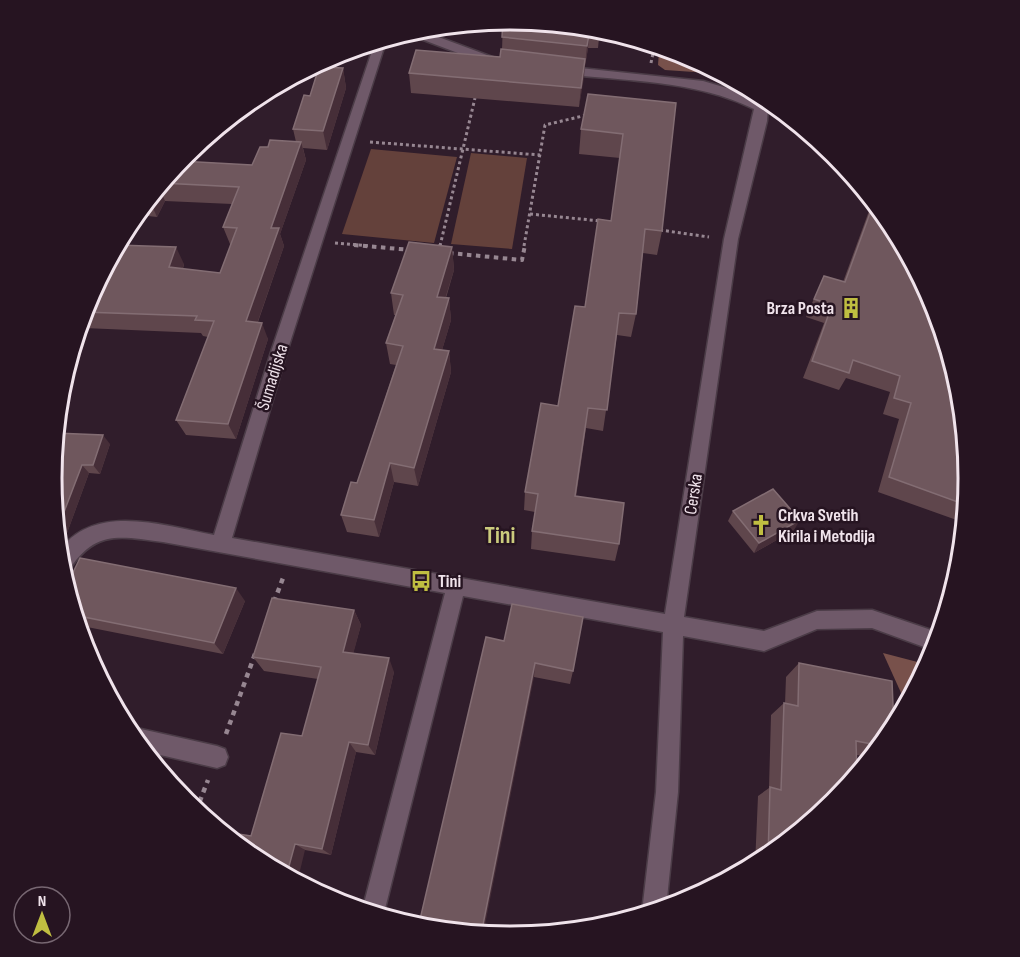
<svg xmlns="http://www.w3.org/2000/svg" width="1020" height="957" font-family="'Sofia Sans Condensed',sans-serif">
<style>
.green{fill:#64413b}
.forest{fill:#78514b}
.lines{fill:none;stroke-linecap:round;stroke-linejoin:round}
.minor-casing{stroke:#4b3c47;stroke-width:3}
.path-far2{stroke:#978792;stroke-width:3;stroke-dasharray:3 3;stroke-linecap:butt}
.path-far1{stroke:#978792;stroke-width:4;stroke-dasharray:4.5 4.5;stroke-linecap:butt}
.path{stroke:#978792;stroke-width:4.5;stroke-dasharray:5 5;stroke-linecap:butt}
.minor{fill:#6f5969;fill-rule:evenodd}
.wall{fill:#5f464c;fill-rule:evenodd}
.shaded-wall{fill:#462e38}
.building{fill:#6f575d;stroke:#836d73;stroke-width:1.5}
.labels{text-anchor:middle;stroke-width:5;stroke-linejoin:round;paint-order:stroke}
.poi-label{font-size:18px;font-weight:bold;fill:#f0e3eb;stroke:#261421;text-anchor:start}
.street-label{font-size:18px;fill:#f0e3eb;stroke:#261421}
.district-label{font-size:24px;font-weight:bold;fill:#cbcb7d;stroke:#261421}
.rim{fill:none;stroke:#f0e3eb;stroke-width:3}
</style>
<rect width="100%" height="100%" fill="#301d2b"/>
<!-- green -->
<g class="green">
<polygon points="371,149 457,157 434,243 342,234"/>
<polygon points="471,153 527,158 512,249 451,244"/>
</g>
<!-- forest -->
<g class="forest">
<polygon points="663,48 686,55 723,74 665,70 658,65 659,51"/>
<polygon points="883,653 929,665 910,700 902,695"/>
</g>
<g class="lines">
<defs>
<g id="minor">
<polygon points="417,29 495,58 497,61 495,64 487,64 405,33"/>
<path d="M387,38L287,352L232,538L665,614L724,239L754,109C695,80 626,81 561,74L555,70L561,66L703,81L737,91H752L753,94L751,97L768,107L767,121L738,239L684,617L764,631L817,611L872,610L940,633L935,651L872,628L817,629L764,651L683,636L678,792L666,908L644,915L642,912L656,792L663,632L463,596L383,917L362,911L445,593L163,542C117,536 94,530 67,573L62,575L58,553C92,501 165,526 214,535L271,352L375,42Z"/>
<polygon points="132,727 217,746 225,749 228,757 225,765 217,768 143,751 126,730"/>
</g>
</defs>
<!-- minor casing -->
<use href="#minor" class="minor-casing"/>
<!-- path-far2 -->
<g class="path-far2">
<polyline points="651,63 653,53 659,46"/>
<polyline points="370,142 540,155"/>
<polyline points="530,214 601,221"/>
<polyline points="660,230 709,237"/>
<polyline points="335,243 370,246"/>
<polyline points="440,246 475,98"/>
<polyline points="524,246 545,125 587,115"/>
</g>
<!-- path-far1 -->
<g class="path-far1">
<polyline points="354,245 411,250"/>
<polyline points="439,249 440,245"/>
<polyline points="449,253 522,260 525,245"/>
</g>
<!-- path -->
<g class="path">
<polyline points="274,602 283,578"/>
<polyline points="226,734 255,654"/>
<polyline points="196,811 208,780"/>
</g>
<!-- minor -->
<use href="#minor" class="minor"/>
</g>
<!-- wall -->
<g class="wall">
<polygon points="503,20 600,28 598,48 588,48 585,66 585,65 579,107 411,93 409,73 500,57 502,50"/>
<path d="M343,68L346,88L327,150L303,148L306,160L280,234L284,246L258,322L268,339L236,439L186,435L176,420L208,337L203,336L201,333L84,328L78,330L76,334L86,303L129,223L180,161L252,165L268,147L296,142L293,129L310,96ZM165,201L232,204L223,227L230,244H231L220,273L183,269L184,264L124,245L139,215L157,217Z"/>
<polygon points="676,103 662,231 657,255 643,253 636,314 631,337 617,335 603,431 586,428 576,497 619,544 615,561 531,549 532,531 535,512 524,510 525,492 558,406 585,307 611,221 620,158 579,154 581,129"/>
<polygon points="873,200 892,224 969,479 965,523 878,492 899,419 883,414 890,392 846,378 839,390 803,378 824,323 806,317 816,294 824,276 843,282"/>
<polygon points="452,247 454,270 446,298 449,298 451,320 442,350 449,351 451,372 418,486 394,482 379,537 347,532 341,515 357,483 396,365 390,364 386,343 396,315 394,315 391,293"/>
<polygon points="110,444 100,474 89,473 67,533 56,533 51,478"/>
<polygon points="733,511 794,530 754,553 728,521"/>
<polygon points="66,587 245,601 223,654 77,625"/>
<polygon points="354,610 361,625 353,653 394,672 375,755 356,752 331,855 305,850 251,836 302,736 318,679 264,671 253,657"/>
<polygon points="504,641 573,671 570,684 534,677"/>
<polygon points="799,663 891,734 872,757 857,755 857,775 847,787 844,789 834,803 765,860 755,865 758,796 769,788 771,715 784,703 785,704 786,677"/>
</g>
<!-- shaded-wall -->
<g class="shaded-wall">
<polygon points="590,29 588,48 585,66 587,46"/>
<polygon points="585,59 584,78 579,107 581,88"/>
<polygon points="343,68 346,88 327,150 323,131"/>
<polygon points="301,142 306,160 280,234 284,246 252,338 246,321 271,228"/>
<polygon points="159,187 165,201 157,217 149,199"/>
<polygon points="137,213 139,215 117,262 112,254 129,223"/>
<polygon points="176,247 184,264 177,284 169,267"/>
<polygon points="452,247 454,270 439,318 437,297"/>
<polygon points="449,298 451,320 436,370 434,349"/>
<polygon points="80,322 84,328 78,330 76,334"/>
<polygon points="262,323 268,339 236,439 228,424"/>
<polygon points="449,351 451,372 418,486 414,468"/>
<polygon points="103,435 110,444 100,474 93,465"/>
<polygon points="390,463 394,482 379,537 374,520"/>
<polygon points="82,465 89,473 67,533 59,525"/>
<polygon points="800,520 794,530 754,553 759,543"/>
<polygon points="236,588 245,601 223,654 214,643"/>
<polygon points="354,610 361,625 350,666 343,652"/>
<polygon points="389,658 394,672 375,755 368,745"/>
<polygon points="535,663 534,677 483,935 481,935"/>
<polygon points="349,742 356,752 331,855 322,849"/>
<polygon points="295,844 305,850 297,883 286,877"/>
</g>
<!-- building -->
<g class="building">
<polygon points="503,20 510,20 600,29 590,29 587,46 502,37"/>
<polygon points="501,49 585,59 581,88 409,73 416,50 500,57"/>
<polygon points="319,67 343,68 323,131 293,129 304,95 310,96"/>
<polygon points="588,94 676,103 662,231 645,229 636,314 619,313 607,410 588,408 575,496 624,503 619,544 532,531 538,494 525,492 541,403 558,406 575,306 585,307 598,219 611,221 623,134 581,129"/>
<polygon points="270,140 301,142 271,228 279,228 246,321 262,323 228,424 176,420 214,321 195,320 197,316 83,312 86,303 117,245 176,247 169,267 220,273 237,228 223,227 239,187 162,183 180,161 252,165 260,147 268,147"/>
<polygon points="874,202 892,224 934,303 960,389 969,479 966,505 889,477 911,403 894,398 900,376 853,360 849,373 812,361 832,305 814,299 824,276 845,282"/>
<polygon points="409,242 452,247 437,297 449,298 434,349 449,351 414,468 390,463 374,520 341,515 351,482 357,483 403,346 386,343 403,295 391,293"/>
<polygon points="55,433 103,435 93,465 82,465 59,525 56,525 51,478"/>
<polygon points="773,489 800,520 759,543 733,511"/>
<polygon points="80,558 236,588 214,643 74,615 66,587"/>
<polygon points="272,598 354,610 343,652 389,658 368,745 349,742 322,849 295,844 286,877 255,860 219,831 251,836 281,733 302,736 321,667 253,657"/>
<polygon points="512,604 583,617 573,671 535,663 481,935 420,929 418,928 486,637 504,641"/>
<polygon points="799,663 892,681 894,729 882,746 856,741 857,775 853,781 844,779 844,791 834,803 768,858 770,787 781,790 784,703 798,706"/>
</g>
<!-- icons -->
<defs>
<symbol id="building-bare" viewBox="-9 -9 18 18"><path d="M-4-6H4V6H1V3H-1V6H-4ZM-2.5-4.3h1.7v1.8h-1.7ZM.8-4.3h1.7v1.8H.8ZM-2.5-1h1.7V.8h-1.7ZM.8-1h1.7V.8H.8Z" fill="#c0be41" stroke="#261421" stroke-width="2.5" paint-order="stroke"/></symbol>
<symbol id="church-bare" viewBox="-9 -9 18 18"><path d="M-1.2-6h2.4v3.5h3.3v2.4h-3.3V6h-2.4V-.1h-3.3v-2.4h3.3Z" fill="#c0be41" stroke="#261421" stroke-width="2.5" paint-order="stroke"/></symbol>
<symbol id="bus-bare" viewBox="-9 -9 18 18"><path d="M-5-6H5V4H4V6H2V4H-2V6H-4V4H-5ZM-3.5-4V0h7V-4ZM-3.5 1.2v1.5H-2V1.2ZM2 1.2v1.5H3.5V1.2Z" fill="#c0be41" stroke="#261421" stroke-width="2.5" paint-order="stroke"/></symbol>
</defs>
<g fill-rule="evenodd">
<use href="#building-bare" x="836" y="293" width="30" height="30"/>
<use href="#church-bare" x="746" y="510" width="30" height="30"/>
<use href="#bus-bare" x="406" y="566" width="30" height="30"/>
</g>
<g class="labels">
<!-- poi labels -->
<g class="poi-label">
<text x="834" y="314" text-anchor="end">Brza Posta</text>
<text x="778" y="521">Crkva Svetih<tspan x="778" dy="21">Kirila i Metodija</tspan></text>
<text x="438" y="587">Tini</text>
</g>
<!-- street labels -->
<g class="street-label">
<text transform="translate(272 377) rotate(-73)" y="6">Šumadijska</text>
<text transform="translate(693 494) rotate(-81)" y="6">Cerska</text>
</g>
<!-- district labels -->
<g class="district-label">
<text x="500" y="543">Tini</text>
</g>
</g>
<!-- crop -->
<path d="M0 0H1020V957H0ZM62 478a448 448 0 1 1 896 0a448 448 0 1 1-896 0Z" fill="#261421" fill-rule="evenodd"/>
<path class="rim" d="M62 478a448 448 0 1 1 896 0a448 448 0 1 1-896 0Z"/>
<!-- north arrow -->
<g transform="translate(42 915)"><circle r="28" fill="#261421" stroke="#776772" stroke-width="1.5"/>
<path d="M0-4.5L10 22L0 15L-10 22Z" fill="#c0be41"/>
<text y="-9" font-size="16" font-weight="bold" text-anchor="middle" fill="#f0e3eb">N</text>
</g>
</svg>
